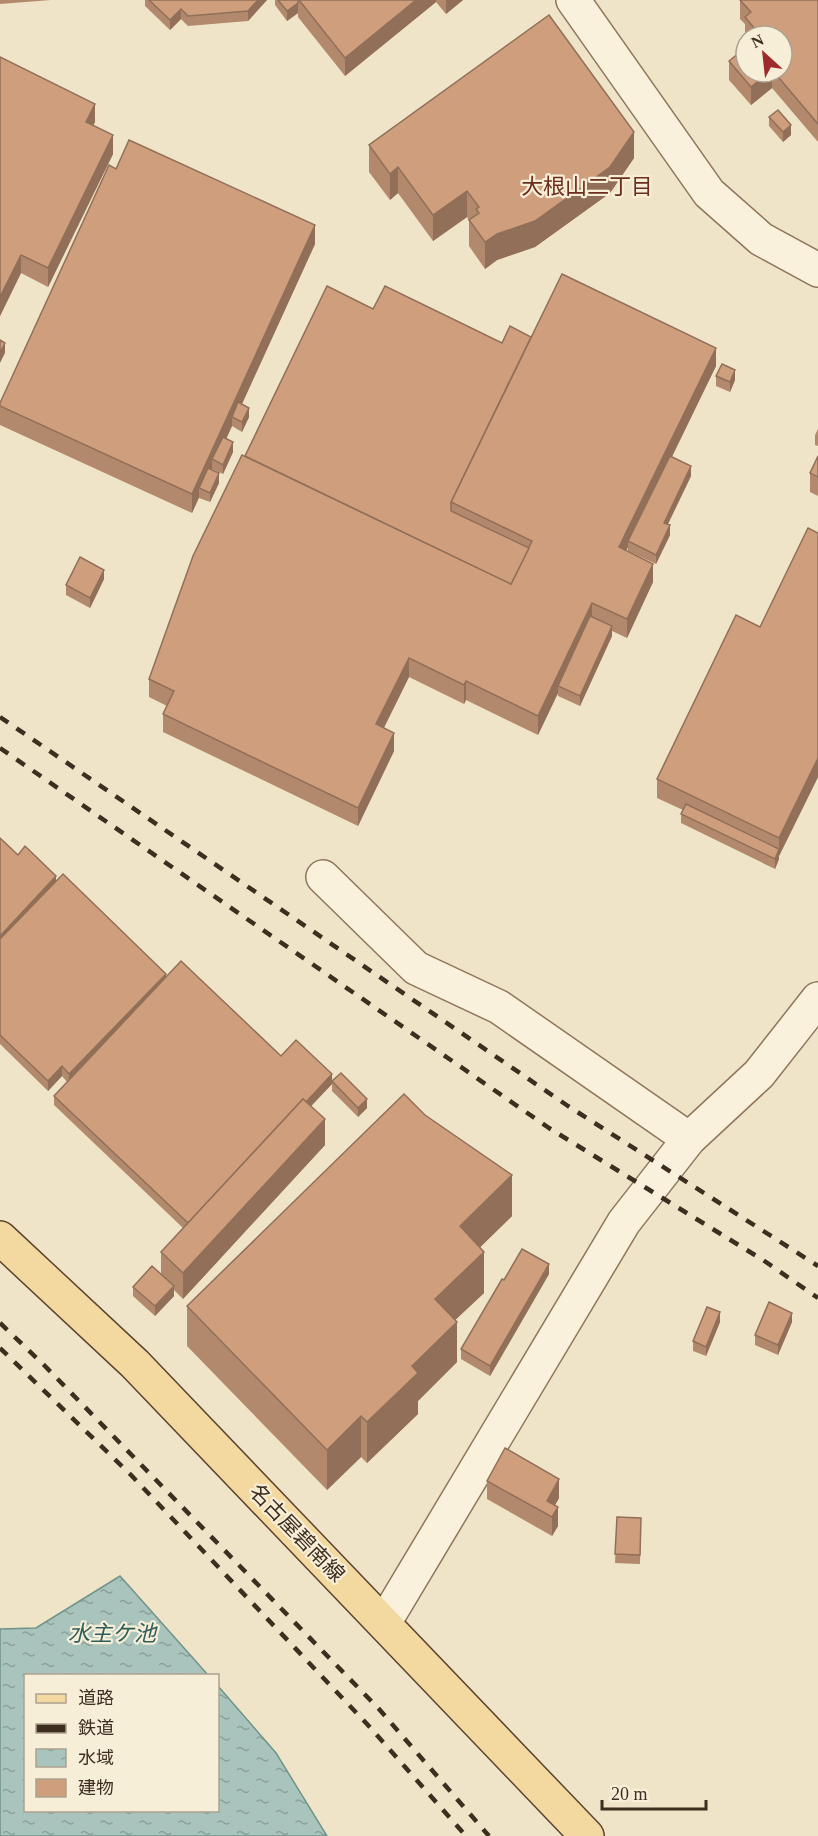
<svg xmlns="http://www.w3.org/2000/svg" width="818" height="1836" font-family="'Times New Roman','Noto Sans JP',serif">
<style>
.water{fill:url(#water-ripples);stroke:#6f938a;stroke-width:1.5}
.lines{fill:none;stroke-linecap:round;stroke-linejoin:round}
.minor-casing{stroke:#8d765c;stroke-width:36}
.major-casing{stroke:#5b4430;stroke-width:36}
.minor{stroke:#faf1dc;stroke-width:33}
.major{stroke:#f3d9a0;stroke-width:33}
.rail{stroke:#3d2e20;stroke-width:4.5;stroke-dasharray:10 10;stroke-linecap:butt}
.wall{fill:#b2896c}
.shaded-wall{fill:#916f58}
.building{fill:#cf9f7d;stroke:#916f58;stroke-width:1.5}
.labels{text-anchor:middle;stroke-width:4.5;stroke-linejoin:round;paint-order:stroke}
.street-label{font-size:21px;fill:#3d2e20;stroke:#f7eed8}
.neighbourhood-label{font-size:22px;fill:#6b2e1e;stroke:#f7eed8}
.water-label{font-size:22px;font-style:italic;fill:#2f5d5a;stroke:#f7eed8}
</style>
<defs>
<pattern id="water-ripples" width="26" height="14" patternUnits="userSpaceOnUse" patternTransform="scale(1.5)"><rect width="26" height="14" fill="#a9c4bc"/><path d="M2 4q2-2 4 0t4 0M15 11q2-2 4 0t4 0" fill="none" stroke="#8ba098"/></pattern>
</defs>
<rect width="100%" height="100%" fill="#f0e4c8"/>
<!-- water -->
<polygon class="water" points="120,1576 208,1675 26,1676 26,1810 218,1810 218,1686 276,1753 327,1836 0,1836 0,1629 36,1628"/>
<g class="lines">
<defs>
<g id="minor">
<polyline points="573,0 709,193 761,239 818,270"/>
<polyline points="323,877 416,968 499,1007 689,1139"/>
<polyline points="384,1623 624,1222 689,1139 759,1074 818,999"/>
</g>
<polyline id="major" points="0,1238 135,1364 587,1836"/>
</defs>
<!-- minor casing -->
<use href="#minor" class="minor-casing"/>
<!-- major casing -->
<use href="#major" class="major-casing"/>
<!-- minor -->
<use href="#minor" class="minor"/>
<!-- major -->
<use href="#major" class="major"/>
<!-- rail -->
<g class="rail">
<polyline points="0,717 568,1106 818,1266"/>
<polyline points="0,748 549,1128 763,1260 818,1298"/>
<polyline points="0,1323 44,1365 379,1709 489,1836"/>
<polyline points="0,1348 131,1475 367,1724 466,1836"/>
</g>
</g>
<!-- wall -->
<g class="wall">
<polygon points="0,0 51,0 0,4"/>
<polygon points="145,0 267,0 248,21 188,26 181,19 170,30 145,6"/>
<polygon points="275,0 463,0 446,14 436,2 345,76 298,17 298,13 287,21 275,5"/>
<polygon points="740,0 818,0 818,142 772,88 751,105 729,80 729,61 746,72 782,72 782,36 746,36 746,37 745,36 745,24 740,19"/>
<polygon points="0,57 95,122 93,125 113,154 48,287 21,273 0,316"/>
<polygon points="769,117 791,135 783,142 769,126"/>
<polygon points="369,145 634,158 610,193 535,247 497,260 485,269 469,246 469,221 467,217 433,241 398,193 390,200 369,172"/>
<polygon points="116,169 315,244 242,404 249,417 242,432 232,426 226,439 233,452 223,474 212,469 212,470 219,483 210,502 199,498 192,513 0,425 0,403"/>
<polygon points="373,309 502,343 531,337 716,366 672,457 691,476 668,524 670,535 656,564 628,551 628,547 626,551 653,582 627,638 612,631 612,636 580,706 558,696 558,693 538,735 466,700 464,704 409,677 384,728 394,751 358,826 163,732 163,714 167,706 149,697 149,679 245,456"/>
<polygon points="716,376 735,380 730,392 716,386"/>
<polygon points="818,429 818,446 815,445 815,435"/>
<polygon points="818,456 818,496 810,492 810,473"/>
<polygon points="818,533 818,777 779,856 779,859 775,869 681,823 681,814 683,810 657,798 657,779 760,627"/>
<polygon points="104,579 90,608 66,595 66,585"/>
<polygon points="0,838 18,855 56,881 166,977 281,1056 332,1081 367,1108 358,1117 332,1091 332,1084 311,1106 325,1145 183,1299 174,1290 174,1296 155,1316 133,1296 133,1287 161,1274 161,1252 183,1228 54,1105 54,1096 67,1082 62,1076 48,1091 0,1044"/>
<polygon points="512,1216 480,1247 484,1293 455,1320 457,1362 418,1401 418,1414 367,1463 361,1457 327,1490 187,1346 187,1306"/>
<polygon points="549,1274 490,1376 461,1359 461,1349 504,1280"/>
<polygon points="720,1322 706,1356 693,1351 693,1341"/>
<polygon points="792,1322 778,1355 755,1345 755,1335"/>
<polygon points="487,1481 559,1498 555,1505 558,1526 552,1536 487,1499"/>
<polygon points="617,1517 641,1518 640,1564 615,1563"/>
</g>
<!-- shaded-wall -->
<g class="shaded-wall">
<polygon points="258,0 267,0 248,21 248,11"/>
<polygon points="416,0 436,0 436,2 345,76 345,58"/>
<polygon points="446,0 463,0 446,14"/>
<polygon points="298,3 298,13 287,21 287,11"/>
<polygon points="181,9 181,19 170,30 170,20"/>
<polygon points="769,72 772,72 772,88 751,105 751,87"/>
<polygon points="95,104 95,122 86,140 86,122"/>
<polygon points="791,125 791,135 783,142 783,132"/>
<polygon points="634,132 634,158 610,193 535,247 497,260 485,269 485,242"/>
<polygon points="113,135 113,154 48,287 48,268"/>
<polygon points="398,167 398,193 390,200 390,174"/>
<polygon points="467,191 467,217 433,241 433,215"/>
<polygon points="315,225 315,244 235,419 232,417 232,426 216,461 212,459 212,469 203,490 199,488 199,497 192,513 192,494"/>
<polygon points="21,255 21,273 0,316 0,297"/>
<polygon points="5,343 5,353 0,363 0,353"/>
<polygon points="716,348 716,366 630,542 628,541 628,547 619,566 619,547"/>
<polygon points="735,370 735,380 730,392 730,382"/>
<polygon points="249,408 249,417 242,432 242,422"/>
<polygon points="233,442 233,452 223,474 223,465"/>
<polygon points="691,466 691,476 664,532 664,523"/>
<polygon points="219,473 219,483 210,502 210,493"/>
<polygon points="670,525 670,535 656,564 656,555"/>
<polygon points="653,564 653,582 627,638 627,619"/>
<polygon points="104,570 104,579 90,608 90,598"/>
<polygon points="592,603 592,621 558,686 558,693 538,735 538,716"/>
<polygon points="612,626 612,636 580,706 580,696"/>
<polygon points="409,658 409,677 376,743 376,724"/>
<polygon points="466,681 466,700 464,704 464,685"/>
<polygon points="394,733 394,751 358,826 358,808"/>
<polygon points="818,758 818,777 779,856 779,859 775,869 775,859 779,850 779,838"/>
<polygon points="56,876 56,886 0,945 0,936"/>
<polygon points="166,974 166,984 69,1084 69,1074"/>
<polygon points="62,1066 62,1076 48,1091 48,1081"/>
<polygon points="332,1074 332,1084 190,1234 190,1224"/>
<polygon points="367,1099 367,1108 358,1117 358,1108"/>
<polygon points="325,1119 325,1145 183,1299 183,1273"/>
<polygon points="512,1175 512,1216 460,1267 460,1226"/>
<polygon points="484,1252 484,1293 435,1339 435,1299"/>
<polygon points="549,1264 549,1274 490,1376 490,1366"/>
<polygon points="174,1286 174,1296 155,1316 155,1306"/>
<polygon points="720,1312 720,1322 706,1356 706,1347"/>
<polygon points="792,1313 792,1322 778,1355 778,1345"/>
<polygon points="457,1322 457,1362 418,1401 418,1414 367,1463 367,1422 412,1366"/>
<polygon points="361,1416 361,1457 327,1490 327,1450"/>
<polygon points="559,1479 559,1498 549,1516 547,1501"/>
<polygon points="558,1507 558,1526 552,1536 552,1517"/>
</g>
<!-- building -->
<g class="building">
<polygon points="149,0 258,0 248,11 188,16 181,9 170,20"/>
<polygon points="278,0 298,0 298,3 287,11"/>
<polygon points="299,0 416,0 345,58"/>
<polygon points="740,0 818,0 818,124 774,72 782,72 782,36 759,36 760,35 745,17 751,12"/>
<polygon points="549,15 634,132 610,167 535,221 497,234 485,242 469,220 479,213 476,209 479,207 467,191 433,215 398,167 390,174 369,145"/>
<polygon points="746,47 746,72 769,72 751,87 729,61"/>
<polygon points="0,57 95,104 86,122 113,135 48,268 21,255 0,297"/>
<polygon points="778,110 791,125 783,132 769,117"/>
<polygon points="129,140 315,225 192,494 0,406 0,403 109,165 116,169"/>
<polygon points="562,274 716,348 619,547 653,564 627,619 592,603 538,716 466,681 464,685 409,658 376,724 394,733 358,808 163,714 174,691 149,679 193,556 242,455 511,584 532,541 451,502"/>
<polygon points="327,286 373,309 385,286 502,343 510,326 531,337 451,502 451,511 529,548 511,584 245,456"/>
<polygon points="0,340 5,343 0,353"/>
<polygon points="722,364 735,370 730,382 716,376"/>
<polygon points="238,402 249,408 242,422 232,417"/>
<polygon points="223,437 233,442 223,465 212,459"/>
<polygon points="670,456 691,466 664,523 670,525 656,555 628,541"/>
<polygon points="818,456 818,477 810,473"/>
<polygon points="208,468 219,473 210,493 199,488"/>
<polygon points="808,528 818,533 818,758 779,838 657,779 736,615 760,627"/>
<polygon points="80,557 104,570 90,598 66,585"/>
<polygon points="590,616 612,626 580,696 558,686"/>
<polygon points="686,804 779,849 775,859 681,814"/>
<polygon points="0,838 18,855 25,846 56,876 0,936"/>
<polygon points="63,874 166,974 69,1074 62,1066 48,1081 0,1035 0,939"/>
<polygon points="181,961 281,1056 296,1040 332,1074 306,1102 303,1099 188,1223 54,1096"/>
<polygon points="341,1073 367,1099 358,1108 332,1081"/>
<polygon points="404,1094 425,1115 512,1175 460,1226 484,1252 435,1299 457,1322 412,1366 418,1373 367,1422 361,1416 327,1450 187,1306"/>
<polygon points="303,1099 325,1119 183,1273 161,1252"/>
<polygon points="522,1249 549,1264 490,1366 461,1349 502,1279 504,1280"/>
<polygon points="152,1266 174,1286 155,1306 133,1287"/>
<polygon points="769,1302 792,1313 778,1345 755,1335"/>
<polygon points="707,1307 720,1312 706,1347 693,1341"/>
<polygon points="505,1448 559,1479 547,1501 558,1507 552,1517 487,1481"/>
<polygon points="617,1517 641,1518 640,1555 615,1554"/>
</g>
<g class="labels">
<!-- street labels -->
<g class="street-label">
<text transform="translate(297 1533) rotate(46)" y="7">名古屋碧南線</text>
</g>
<!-- neighbourhood labels -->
<g class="neighbourhood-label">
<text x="587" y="194">大根山二丁目</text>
</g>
<!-- water labels -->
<g class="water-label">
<text x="112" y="1641">水主ケ池</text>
</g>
</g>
<!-- legend -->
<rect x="24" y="1674" width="195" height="138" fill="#f7eed8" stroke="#ada18e" stroke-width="1.5"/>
<rect x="36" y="1694" width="30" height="9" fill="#f3d9a0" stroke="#ada18e" stroke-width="1.5"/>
<text x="78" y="1704" font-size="18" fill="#3d2e20">道路</text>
<rect x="36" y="1724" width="30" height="9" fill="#3d2e20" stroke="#ada18e" stroke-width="1.5"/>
<text x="78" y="1734" font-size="18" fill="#3d2e20">鉄道</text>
<rect x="36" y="1749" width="30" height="18" fill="url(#water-ripples)" stroke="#ada18e" stroke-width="1.5"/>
<text x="78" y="1764" font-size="18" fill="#3d2e20">水域</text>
<rect x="36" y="1779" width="30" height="18" fill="#cf9f7d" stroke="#ada18e" stroke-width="1.5"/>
<text x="78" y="1794" font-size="18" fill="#3d2e20">建物</text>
<!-- north arrow -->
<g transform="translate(764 54) rotate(333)"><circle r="28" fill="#f7eed8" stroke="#ada18e" stroke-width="1.5"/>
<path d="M0-4.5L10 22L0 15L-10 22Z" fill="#9e2a2b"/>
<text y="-9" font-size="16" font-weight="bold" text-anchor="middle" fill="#3d2e20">N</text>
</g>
<!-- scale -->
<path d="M602 1800v9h104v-9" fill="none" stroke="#3d2e20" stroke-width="3"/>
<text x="611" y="1800" font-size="18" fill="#3d2e20" stroke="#f7eed8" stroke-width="4.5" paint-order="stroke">20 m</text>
</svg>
